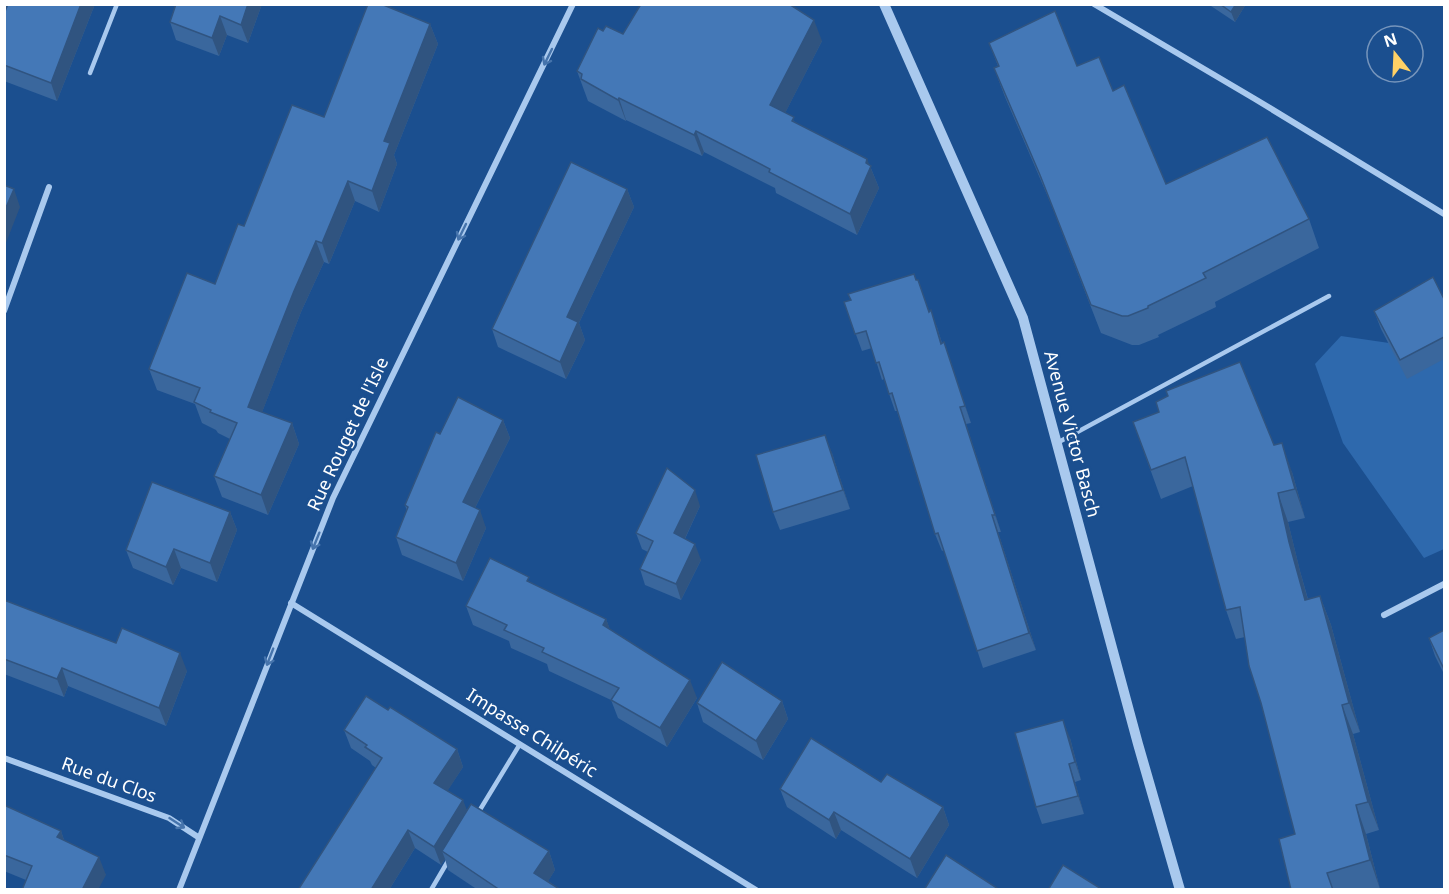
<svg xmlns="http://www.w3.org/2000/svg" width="1449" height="894" font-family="'Noto Sans',sans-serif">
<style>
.green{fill:#2e69ad}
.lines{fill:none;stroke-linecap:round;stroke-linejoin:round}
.service{stroke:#a9c9ee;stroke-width:4.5}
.minor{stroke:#a9c9ee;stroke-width:6}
.tertiary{stroke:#a9c9ee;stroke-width:10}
.wall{fill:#3a679d}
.shaded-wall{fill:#305480}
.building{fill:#4478b7;stroke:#305480;stroke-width:1.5}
.oneway{stroke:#4674ac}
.labels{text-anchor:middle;stroke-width:5;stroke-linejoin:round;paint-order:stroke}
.street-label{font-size:18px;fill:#fff;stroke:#1b4f8f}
</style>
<rect width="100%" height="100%" fill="#1b4f8f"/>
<!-- green -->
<polygon class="green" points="1341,336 1444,351 1444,549 1424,558 1343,443 1315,364"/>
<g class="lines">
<!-- service -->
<g class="service">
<polyline points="90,73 117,4"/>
<polyline points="1057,443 1329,296"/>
<polyline points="478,813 520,744"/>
<polyline points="431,890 448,861"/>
</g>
<!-- minor -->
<g class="minor">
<polyline points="1094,4 1255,99 1444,214"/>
<polyline points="4,311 49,187"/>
<polyline points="291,603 756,890"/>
<polyline points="1384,615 1444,584"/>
<polyline points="4,758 169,818 198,837"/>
<polyline points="179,890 333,498 573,4"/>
</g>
<!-- tertiary -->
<polyline class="tertiary" points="884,4 1023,318 1138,744 1180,890"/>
</g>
<!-- wall -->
<g class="wall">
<polygon points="8,4 95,4 57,101 4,81 4,14"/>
<polygon points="262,4 248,43 227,35 219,56 176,40 170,22"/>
<polygon points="1208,4 1246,4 1235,22"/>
<polygon points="430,24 438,44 394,155 397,164 379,212 355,201 329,264 324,262 301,312 262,412 292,423 299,444 268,515 222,497 214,476 230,439 218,433 216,430 202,423 195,404 157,390 149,369 215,284 244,226 324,117"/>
<polygon points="603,31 623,34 822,41 785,113 795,122 870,166 879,188 857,235 776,193 775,188 704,152 702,156 626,120 626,121 588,101 577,71"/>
<polygon points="989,43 1077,66 1113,91 1166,184 1309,219 1319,248 1215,302 1216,307 1158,335 1159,337 1139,345 1132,345 1101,333 1051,204 1005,97 994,68 998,66"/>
<polygon points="627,189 634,207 579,323 585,340 566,379 498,347 492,329"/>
<polygon points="1444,299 1444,359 1407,379 1381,329 1374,311"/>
<polygon points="844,302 930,311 937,327 942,343 944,342 971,423 966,424 1001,532 998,532 1036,650 983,668 944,550 942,551 935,534 897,411 895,411 884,379 882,380 872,348 862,351"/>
<polygon points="503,420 510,438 475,508 486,528 463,581 402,555 396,537 407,511 405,505 440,434"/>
<polygon points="1133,422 1274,445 1292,472 1305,518 1288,522 1300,571 1308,599 1320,596 1331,625 1360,732 1353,734 1379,830 1366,834 1380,889 1291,890 1295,834 1245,637 1236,639 1226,610 1193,486 1161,499"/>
<polygon points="832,453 850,509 780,530 773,512"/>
<polygon points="700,506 685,539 701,560 681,600 645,585 640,569 648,552 642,549 636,533"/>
<polygon points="230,512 237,530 217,582 181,568 173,585 133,568 126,550"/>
<polygon points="531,583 606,619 610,630 697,698 667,747 618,718 611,700 549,671 547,664 511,648 509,641 473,625 466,606"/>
<polygon points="4,600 187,671 166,726 68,686 64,697 4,674"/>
<polygon points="1444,630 1444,674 1435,656 1429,638"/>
<polygon points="782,701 788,719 763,760 703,722 697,703"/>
<polygon points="388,710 457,749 463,767 447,791 467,810 549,851 555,870 548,881 561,890 478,890 448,870 445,859 441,865 415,848 389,890 298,890 376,768 372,765 370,761 351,748 344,730"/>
<polygon points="1070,738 1081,780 1075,782 1084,814 1042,824 1036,807"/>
<polygon points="881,782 943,807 949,825 917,878 841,830 836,839 787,807 780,789"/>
<polygon points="4,805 61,831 64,840 106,875 26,880 4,871"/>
</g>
<!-- shaded-wall -->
<g class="shaded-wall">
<polygon points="81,4 95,4 57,101 51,83"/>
<polygon points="248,4 262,4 248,43 241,25"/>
<polygon points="1236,4 1246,4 1235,22 1231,12"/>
<polygon points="220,16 227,35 219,56 212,38"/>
<polygon points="814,20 822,41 778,127 770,105"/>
<polygon points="430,24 438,44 394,155 397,164 379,212 372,191 384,141"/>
<polygon points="619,98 626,120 626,121 618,100"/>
<polygon points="696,131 704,152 702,156 694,135"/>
<polygon points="867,159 879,188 857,235 850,214"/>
<polygon points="348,181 355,201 329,264 322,243"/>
<polygon points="14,189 20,207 4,248 4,212"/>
<polygon points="627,189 634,207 579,323 585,340 566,379 560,362 567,317"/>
<polygon points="316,241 324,262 301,312 256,428 248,407 294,291"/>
<polygon points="931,310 937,327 947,361 941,344"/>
<polygon points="944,342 950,359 971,423 965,406"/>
<polygon points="960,407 966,424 1001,532 995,515"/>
<polygon points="503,420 510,438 469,520 463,502"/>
<polygon points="292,423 299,444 268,515 261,495"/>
<polygon points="825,435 832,453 850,509 843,490"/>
<polygon points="1282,443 1292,472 1305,518 1295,489"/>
<polygon points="695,490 700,506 680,549 674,533"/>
<polygon points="1278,493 1288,522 1300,571 1316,629 1305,600 1289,542"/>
<polygon points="480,510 486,528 463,581 456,563"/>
<polygon points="230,512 237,530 217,582 210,563"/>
<polygon points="992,515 998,532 1036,650 1029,633"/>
<polygon points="695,544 701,560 681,600 676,584"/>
<polygon points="174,549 181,568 173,585 166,567"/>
<polygon points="1320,596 1331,625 1360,732 1349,703"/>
<polygon points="606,619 613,637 603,625"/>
<polygon points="180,653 187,671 166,726 159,708"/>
<polygon points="62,668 68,686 64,697 57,679"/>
<polygon points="690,680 697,698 667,747 660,728"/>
<polygon points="782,701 788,719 763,760 756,741"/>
<polygon points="1342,705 1353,734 1379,830 1368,802"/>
<polygon points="1063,720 1070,738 1081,780 1075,762"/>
<polygon points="457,749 463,767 441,801 434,783"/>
<polygon points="1069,764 1075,782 1084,814 1078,796"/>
<polygon points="463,800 470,818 442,851 445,859 441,865 434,847"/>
<polygon points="1356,805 1366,834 1380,889 1370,860"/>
<polygon points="943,807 949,825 917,878 910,859"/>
<polygon points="834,812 841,830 836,839 829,820"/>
<polygon points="408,830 415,848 389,890 371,890"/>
<polygon points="61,831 67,849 57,837"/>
<polygon points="549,851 555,870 543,890 534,873"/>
<polygon points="99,857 106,875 98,890 82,890"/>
</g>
<!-- building -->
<g class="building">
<polygon points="8,4 81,4 51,83 4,65 4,14"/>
<polygon points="176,4 248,4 241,25 220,16 212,38 170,22"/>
<polygon points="368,4 381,4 430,24 384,141 390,143 372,191 348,181 322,243 316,241 294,291 248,407 292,423 261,495 214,476 237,423 210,412 211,410 194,402 200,388 149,369 187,273 215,284 238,224 244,226 292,105 324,117"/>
<polygon points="641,4 789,4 814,20 770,105 794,117 792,121 867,159 866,163 871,166 850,214 769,172 770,169 696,131 694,135 619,98 618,100 581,79 582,74 577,71 598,28 603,31 606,26 623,34"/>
<polygon points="1220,4 1236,4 1231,12"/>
<polygon points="1055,11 1077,66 1099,57 1113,91 1124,85 1166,184 1267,137 1309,219 1203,273 1206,278 1148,306 1148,308 1128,316 1122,316 1091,305 1040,175 994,68 999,66 989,43"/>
<polygon points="571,162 627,189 567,317 578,322 560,362 492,329"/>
<polygon points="4,185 14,189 4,212"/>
<polygon points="914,274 916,280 918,280 929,312 931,310 941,344 944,342 965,406 960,407 995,515 992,515 1029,633 977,651 938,533 935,534 892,393 889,394 879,362 876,363 866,331 855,334 844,302 851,300 848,294"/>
<polygon points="1433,277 1444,299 1444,337 1400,360 1374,311"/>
<polygon points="1240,362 1274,445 1282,443 1295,489 1278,493 1289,542 1305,600 1320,596 1349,703 1342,705 1368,802 1356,805 1370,860 1327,873 1333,890 1291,890 1279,839 1295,834 1261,703 1249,666 1240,607 1226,610 1185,457 1151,470 1133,422 1159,412 1156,402 1168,396 1166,391"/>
<polygon points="458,397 503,420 463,502 480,510 456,563 396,537 408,507 405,505 436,432 440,434"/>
<polygon points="825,435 843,490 773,512 756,455"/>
<polygon points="667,468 695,490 674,533 695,544 676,584 640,569 653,541 636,533"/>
<polygon points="152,482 230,512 210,563 174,549 166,567 126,550"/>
<polygon points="490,558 529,577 527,581 606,619 603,625 690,680 660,728 611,700 619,688 542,652 544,648 504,630 507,625 466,606"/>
<polygon points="4,600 116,643 122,628 180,653 159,708 62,668 57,679 4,659"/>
<polygon points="1444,630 1444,669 1429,638"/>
<polygon points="722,662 782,701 756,741 697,703"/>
<polygon points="366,696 388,710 390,707 457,749 434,783 463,800 434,847 408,830 371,890 298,890 382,758 365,747 367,745 344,730"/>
<polygon points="1063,720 1075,762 1069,764 1078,796 1036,807 1015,733"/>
<polygon points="811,738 881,782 887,774 943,807 910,859 834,812 829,820 780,789"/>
<polygon points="471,804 549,851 534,873 561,890 500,890 442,851"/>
<polygon points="4,805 61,831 57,837 99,857 82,890 22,890 32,866 4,855"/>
<polygon points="946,855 1000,890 924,890"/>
<polygon points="1063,865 1103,890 1048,890"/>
</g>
<!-- one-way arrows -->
<defs><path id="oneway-shaft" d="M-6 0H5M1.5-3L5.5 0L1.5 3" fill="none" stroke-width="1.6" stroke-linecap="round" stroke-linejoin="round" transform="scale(1.5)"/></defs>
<g class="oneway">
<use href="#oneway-shaft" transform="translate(548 57) rotate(116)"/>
<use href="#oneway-shaft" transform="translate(462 232) rotate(116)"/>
<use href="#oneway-shaft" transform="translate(316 541) rotate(112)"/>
<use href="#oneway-shaft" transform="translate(270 657) rotate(111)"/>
<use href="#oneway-shaft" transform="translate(177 823) rotate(33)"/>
</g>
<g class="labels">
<!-- street labels -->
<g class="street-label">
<text transform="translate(348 434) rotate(-65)" y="6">Rue Rouget de l'Isle</text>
<text transform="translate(1072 434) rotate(75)" y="6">Avenue Victor Basch</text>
<text transform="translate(532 733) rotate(32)" y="6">Impasse Chilpéric</text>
<text transform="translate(109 780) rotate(20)" y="6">Rue du Clos</text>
</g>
</g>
<!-- border -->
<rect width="1449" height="894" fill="none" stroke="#ffffff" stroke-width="12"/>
<!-- north arrow -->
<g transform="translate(1395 54) rotate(342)"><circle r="28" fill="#1b4f8f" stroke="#7695bc" stroke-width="1.5"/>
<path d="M0-4.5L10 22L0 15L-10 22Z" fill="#ffd166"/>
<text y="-9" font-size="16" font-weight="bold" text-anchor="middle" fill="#ffffff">N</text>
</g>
</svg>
